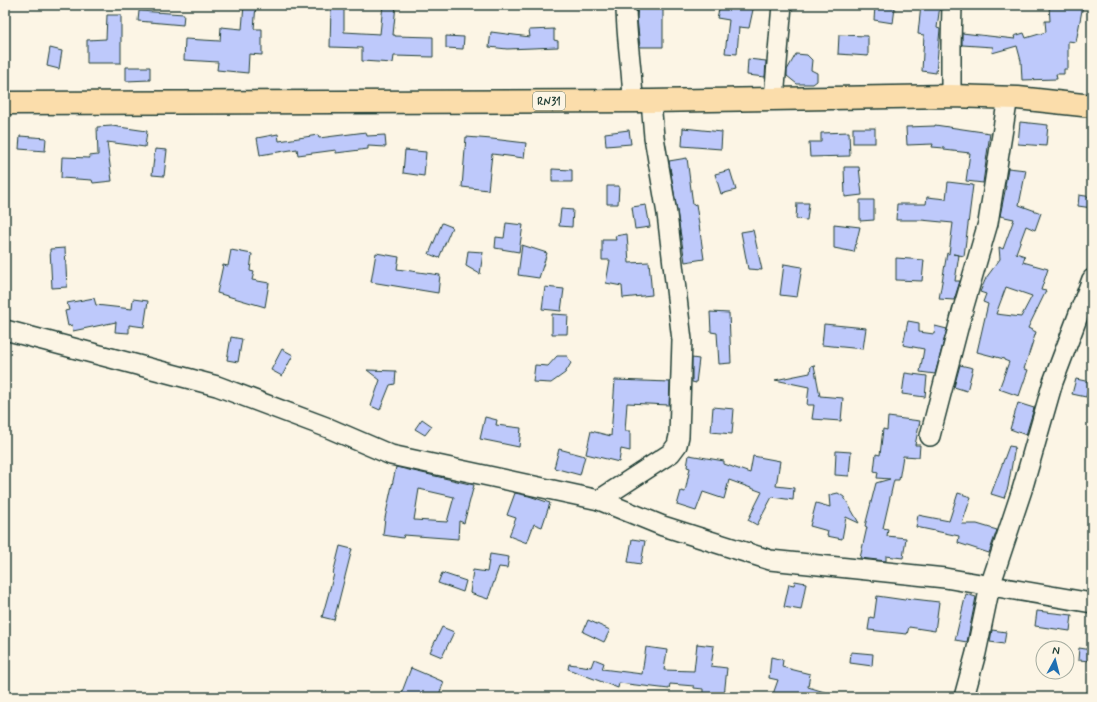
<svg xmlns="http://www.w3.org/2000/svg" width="1097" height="702" font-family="Mynerve,sans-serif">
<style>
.building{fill:#bec9fb;stroke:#1f3d34;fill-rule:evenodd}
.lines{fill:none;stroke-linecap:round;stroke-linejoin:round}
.minor-casing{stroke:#1f3d34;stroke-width:22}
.major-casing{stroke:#1f3d34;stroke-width:25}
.minor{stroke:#fcf5e5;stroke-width:19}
.major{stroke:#fbddab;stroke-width:22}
.labels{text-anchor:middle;stroke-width:3.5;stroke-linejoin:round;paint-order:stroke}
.shield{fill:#fcf5e5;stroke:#617469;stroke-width:1}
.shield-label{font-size:11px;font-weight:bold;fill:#1f3d34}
</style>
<rect width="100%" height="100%" fill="#fcf5e5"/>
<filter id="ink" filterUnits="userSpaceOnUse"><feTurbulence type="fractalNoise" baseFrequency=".025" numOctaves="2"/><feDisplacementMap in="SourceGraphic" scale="8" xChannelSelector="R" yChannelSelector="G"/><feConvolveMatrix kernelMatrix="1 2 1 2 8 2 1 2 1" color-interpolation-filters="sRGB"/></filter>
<g filter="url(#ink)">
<!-- building -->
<g class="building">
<polygon points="244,5 256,5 254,29 262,29 262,55 249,54 248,73 217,70 218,62 184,60 185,39 220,41 221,27 242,29"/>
<polygon points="331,5 344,5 344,32 380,34 383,5 396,5 393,35 395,35 395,36 433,37 433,57 394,56 393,63 362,61 362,48 330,47"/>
<polygon points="638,5 663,5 663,47 640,47 637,18"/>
<polygon points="720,5 754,5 749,28 739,27 737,54 725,53 729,20 717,18"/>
<polygon points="921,5 940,5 937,28 940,29 936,73 922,71 924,35 918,34"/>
<polygon points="1049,5 1083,5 1076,42 1068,41 1068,69 1064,69 1064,74 1056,74 1057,79 1022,80 1021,61 1017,46 992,53 993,47 962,45 962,33 1015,39 1014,36 1024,33 1026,38 1046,32 1045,21 1050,21"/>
<polygon points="875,6 895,8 893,23 874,20"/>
<polygon points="139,11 184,14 183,25 138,21"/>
<polygon points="107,15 121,15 121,63 87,63 87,40 106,39"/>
<polygon points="554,29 554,40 558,41 558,47 507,49 489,47 491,32 530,37 529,30"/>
<polygon points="839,35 868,36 868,56 838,54"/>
<polygon points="446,36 464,37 463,49 446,48"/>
<polygon points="50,48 62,51 59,69 47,66"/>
<polygon points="796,54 807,55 812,60 811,70 817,73 817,81 813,84 797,84 787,76 787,70"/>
<polygon points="748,59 766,61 765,77 747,75"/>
<polygon points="126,67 150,67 150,80 126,81"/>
<polygon points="1020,122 1048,125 1046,146 1018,144"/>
<polygon points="935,125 990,133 983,183 966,181 970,153 944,150 944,148 932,147 933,144 907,145 906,127 935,126"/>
<polygon points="112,126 147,131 145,147 107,142 112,181 93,183 92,180 61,178 62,157 90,158 89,156 98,155 97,127"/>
<polygon points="683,128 722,132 721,149 682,146"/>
<rect x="853" y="128" width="22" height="15"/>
<polygon points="629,130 631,144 606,146 605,133"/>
<polygon points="366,132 367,136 385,135 386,147 368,146 368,149 336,153 336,150 298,155 297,149 260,155 257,138 278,134 279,141 318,135 319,138"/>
<polygon points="849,132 850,156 810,157 809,142 821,142 821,133"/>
<polygon points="20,136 46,138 45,151 19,149"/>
<polygon points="466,137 492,139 526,143 524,158 492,154 488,190 462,187"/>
<polygon points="155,149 167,150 164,176 152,175"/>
<polygon points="405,150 426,152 424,176 403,173"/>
<polygon points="687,158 693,205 696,204 704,259 685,262 669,161"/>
<polygon points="844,167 859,167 862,195 845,197"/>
<path d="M1008,168L1026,170L1019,205L1041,213L1035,230L1026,226L1016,253L1025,256L1023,262L1048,269L1041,290L1046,291L1028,328L1036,332L1024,369L1028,370L1019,396L999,389L1009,362L1004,360V359L977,352L988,304L983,302L986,294L980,292L986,278L1000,259L999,247L1003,249L1014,219L1000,216L1006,186H1005ZM1006,287L1032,296L1021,317L996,314Z"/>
<polygon points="552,169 572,170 572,182 552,182"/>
<polygon points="730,170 736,190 721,194 715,174"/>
<polygon points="948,182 973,185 964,256 953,254 959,255 955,281 960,281 954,300 939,299 947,253 949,254 953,223 921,220 896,220 897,204 926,204 927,197 946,199"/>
<polygon points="607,186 619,186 618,204 607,204"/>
<polygon points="1079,195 1092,197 1092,208 1078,206"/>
<polygon points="860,200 874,200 874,220 860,221"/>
<polygon points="797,203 809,203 807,220 796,219"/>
<polygon points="646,205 650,227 635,229 632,207"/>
<polygon points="561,209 573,210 572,227 559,226"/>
<polygon points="442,223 452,227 439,258 429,254"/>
<polygon points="506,223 523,225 519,252 495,248 496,237 504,238"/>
<polygon points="834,224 860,227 854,252 834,248"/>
<polygon points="753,230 762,270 748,269 741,232"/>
<polygon points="627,234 629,263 649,262 652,295 623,298 622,286 606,283 610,260 602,260 602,240 616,240 615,236"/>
<polygon points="522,245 547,253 539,278 518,275"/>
<polygon points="65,248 67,287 52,288 50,249"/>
<polygon points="231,250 252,254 250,271 254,272 252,280 269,283 265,307 217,293 223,265 228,266"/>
<polygon points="468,251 483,252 480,274 466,266"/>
<polygon points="376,253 399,257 397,269 440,275 438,293 371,282"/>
<polygon points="896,258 924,260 922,281 896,280"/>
<polygon points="784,264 802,267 797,297 780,295"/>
<polygon points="545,287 564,289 561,311 542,309"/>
<polygon points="94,298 96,305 132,309 133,299 148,301 144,327 129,325 129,333 115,332 116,322 73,331 72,325 68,326 65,311 69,310 67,303"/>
<polygon points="710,312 729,313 731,363 719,364 717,333 711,332"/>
<polygon points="552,314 568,315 567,334 552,334"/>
<polygon points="908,321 919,323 919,332 934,334 935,326 947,329 935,374 920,372 924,349 903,345"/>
<polygon points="824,324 866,328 863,349 822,345"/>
<polygon points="231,337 242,339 238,362 227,360"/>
<polygon points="282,349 293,355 282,376 271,370"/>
<polygon points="557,356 567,356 571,363 565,373 551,383 533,382 535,365 548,366"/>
<polygon points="692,358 699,359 696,383 692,382"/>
<polygon points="814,365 820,396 843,398 841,421 812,419 814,405 807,405 809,387 775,380 810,373 811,366"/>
<polygon points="960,365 973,368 967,391 954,387"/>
<polygon points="367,370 396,371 395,384 390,385 380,410 371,406 380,380"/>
<polygon points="905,373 927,376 925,397 902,394"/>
<polygon points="1076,379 1090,382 1086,397 1072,394"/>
<polygon points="615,380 670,382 669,405 627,403 625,431 630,431 630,451 621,449 619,462 586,454 591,431 611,436"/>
<polygon points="1018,403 1034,408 1026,435 1010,429"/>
<polygon points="713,407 734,409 732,434 711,432"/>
<polygon points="485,417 497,420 496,425 521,428 519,447 480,439"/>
<polygon points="888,417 920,421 915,445 920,445 919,457 903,456 899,480 894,480 883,528 888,529 887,536 906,538 903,558 886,556 886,561 860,558 867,527 865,526 876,483 890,479 877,478 878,472 874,471 876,454 880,455 883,429 887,430"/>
<polygon points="422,419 432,426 425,435 415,429"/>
<polygon points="1009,446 1015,447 1008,487 1004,498 991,494"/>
<polygon points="559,449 585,456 580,475 554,468"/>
<polygon points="836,451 851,452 849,476 835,475"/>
<polygon points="689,455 724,461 724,464 750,473 753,456 780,461 776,486 794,488 793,500 772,497 757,525 748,520 762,492 729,480 724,499 703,492 696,511 677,505 681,491 685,492 690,468 687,467"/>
<path d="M396,467L474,485L464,523L459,521L458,539L404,535L403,538L383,535L385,518ZM419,489L454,497L447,522L414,520Z"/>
<polygon points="515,493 529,496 550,503 542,527 534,524 527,543 509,536 516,518 507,515"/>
<polygon points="838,493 844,497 859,523 846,517 842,539 827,536 828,531 810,526 816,503 830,507 829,495"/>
<polygon points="958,493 971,497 962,524 977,524 997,530 989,553 958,543 959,536 916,527 918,515 949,521"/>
<polygon points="632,539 645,541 641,564 628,562"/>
<polygon points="340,546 352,549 334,620 322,617 334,574 333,574"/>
<polygon points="490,554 509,557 507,568 499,567 488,599 470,593 473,570 487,572"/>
<polygon points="442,573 466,581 463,592 438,583"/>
<polygon points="795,581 806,583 801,610 784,607 789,584 794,585"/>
<polygon points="966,594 976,597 967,642 955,640"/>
<polygon points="877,596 905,600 905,598 939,602 935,631 909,627 907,634 868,630 870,617 874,618"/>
<polygon points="1037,611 1072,615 1070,631 1035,626"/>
<polygon points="588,620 610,630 604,642 583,632"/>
<polygon points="442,627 454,632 442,657 430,652"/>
<polygon points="992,630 1006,632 1004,644 990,642"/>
<polygon points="697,644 714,646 711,666 727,668 724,696 703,694 703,689 694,688 694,686 670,684 669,689 619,683 618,688 568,669 569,664 591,667 594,659 604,663 602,669 642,674 646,647 667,650 664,670 694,671"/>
<polygon points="1079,648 1092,650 1092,661 1078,660"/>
<polygon points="851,652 873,654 872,666 850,663"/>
<polygon points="771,657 783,660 782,667 810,674 808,687 831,694 831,697 772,697 778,680 769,678"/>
<polygon points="411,668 444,682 438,697 400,697"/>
</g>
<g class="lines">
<defs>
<g id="minor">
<path d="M626,5C626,37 632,68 633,100"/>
<polyline points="951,96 951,45 952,5"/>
<polyline points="774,98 782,5"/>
<polyline points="5,330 217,386 326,427 391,455 599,500 663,526 770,560 945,578 1092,603"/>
<polyline points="930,436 963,309 988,223 1008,97"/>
<polyline points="599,500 671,453 677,445 679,436 682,340 667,214 654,137 651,101"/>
<polyline points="964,697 976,653 990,586 1022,490 1053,382 1092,279"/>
</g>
<polyline id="major" points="5,103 651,101 951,96 1018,98 1092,106"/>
</defs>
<!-- minor casing -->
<use href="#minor" class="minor-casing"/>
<!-- major casing -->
<use href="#major" class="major-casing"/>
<!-- minor -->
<use href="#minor" class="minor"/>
<!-- major -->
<use href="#major" class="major"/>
</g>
</g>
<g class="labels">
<!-- shield labels -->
<rect class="shield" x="533" y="92" width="32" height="18" rx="3"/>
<g class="shield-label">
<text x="549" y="105">RN31</text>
</g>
</g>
<!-- margin -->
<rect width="1097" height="702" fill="none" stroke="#fcf5e5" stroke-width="20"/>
<rect x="10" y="10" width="1077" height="682" fill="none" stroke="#1f3d34" stroke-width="1.5" filter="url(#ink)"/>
<!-- north arrow -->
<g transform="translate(1055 660) rotate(7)"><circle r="19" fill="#fcf5e5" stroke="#a4ab9e"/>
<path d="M0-3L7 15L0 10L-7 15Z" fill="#1f6fb2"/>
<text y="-6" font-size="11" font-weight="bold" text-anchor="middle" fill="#1f3d34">N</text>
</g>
</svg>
